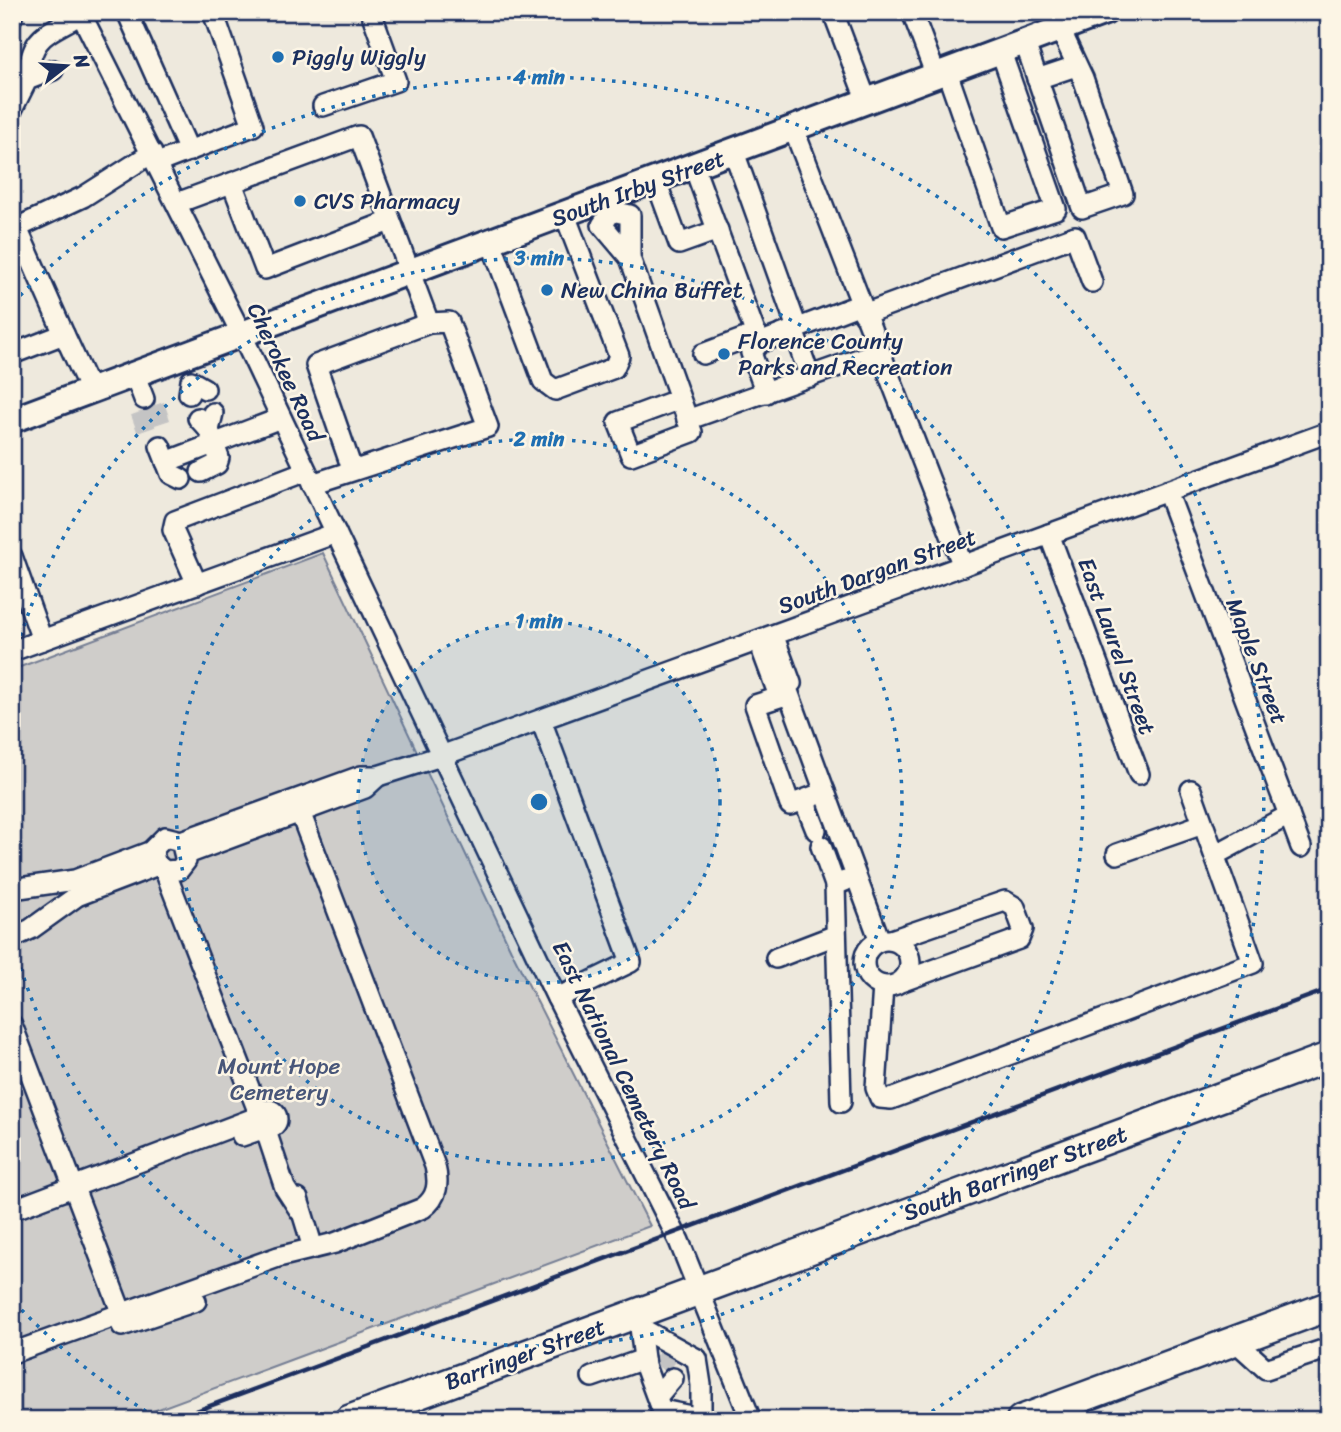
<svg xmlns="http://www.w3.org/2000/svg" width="1341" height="1432" font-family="Sriracha,sans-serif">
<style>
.green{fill:#cfcdca;stroke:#757e94;stroke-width:2}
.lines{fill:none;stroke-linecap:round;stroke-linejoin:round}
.minor-tunnel{stroke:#c4c4c4;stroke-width:19;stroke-dasharray:19 10;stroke-linecap:butt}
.minor-casing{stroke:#1b2f5e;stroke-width:24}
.major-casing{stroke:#1b2f5e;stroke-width:30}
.highway-casing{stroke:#1b2f5e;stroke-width:33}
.minor{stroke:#fcf5e5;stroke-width:19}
.major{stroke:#fcf5e5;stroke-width:24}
.highway{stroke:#fcf5e5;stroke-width:28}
.rail{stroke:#1b2f5e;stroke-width:4.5}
.ring{fill:none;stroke:#1f6fb2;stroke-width:3.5;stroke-dasharray:3.5 7}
.poi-dot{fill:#1f6fb2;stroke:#fcf5e5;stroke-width:2.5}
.labels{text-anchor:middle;stroke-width:5;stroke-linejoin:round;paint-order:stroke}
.poi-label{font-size:23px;fill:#1b2f5e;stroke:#fcf5e5;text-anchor:start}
.street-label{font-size:23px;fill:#1b2f5e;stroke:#fcf5e5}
.park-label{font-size:23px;fill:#485679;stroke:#fcf5e5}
.centre{fill:#1f6fb2;stroke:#fcf5e5;stroke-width:3.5}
.ring-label{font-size:21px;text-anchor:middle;font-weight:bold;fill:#1f6fb2;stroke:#fcf5e5;stroke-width:5;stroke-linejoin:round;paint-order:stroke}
</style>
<rect width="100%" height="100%" fill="#eee9dd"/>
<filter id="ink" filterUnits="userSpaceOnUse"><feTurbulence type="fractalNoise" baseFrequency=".0143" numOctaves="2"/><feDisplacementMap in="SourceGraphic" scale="14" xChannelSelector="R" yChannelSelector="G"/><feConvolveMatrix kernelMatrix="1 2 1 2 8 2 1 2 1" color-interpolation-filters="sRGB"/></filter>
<g filter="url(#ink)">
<!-- green -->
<polygon class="green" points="323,553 511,950 650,1226 129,1420 12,1420 12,670"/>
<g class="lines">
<!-- minor-tunnel -->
<g class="minor-tunnel">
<polyline points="155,405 164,432"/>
<polyline points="140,412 149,437"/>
<polyline points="659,1367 670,1354"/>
</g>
<defs>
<g id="minor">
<polyline points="80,12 241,333 555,994 679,1241 751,1420"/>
<polyline points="127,12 189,151"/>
<polyline points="833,12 867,102"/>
<polyline points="912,12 936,76"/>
<polyline points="12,17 13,12"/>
<polyline points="1025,43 1082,208 1123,194 1083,78 1060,29"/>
<polyline points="947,72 1001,227 1056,209 1001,52"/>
<polyline points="1037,79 1076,66"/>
<path d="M27,80C32,34 44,36 81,14"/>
<polyline points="323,106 396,81 371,12"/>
<polyline points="12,110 27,80 53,70"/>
<polyline points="794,130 963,566"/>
<polyline points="734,152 797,328"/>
<polyline points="157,163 253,126 213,12"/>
<polyline points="694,167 759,343 861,304"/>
<polyline points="656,181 679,244 718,230"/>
<polyline points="232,183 265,269 390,221"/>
<polyline points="177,203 359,136 429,323"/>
<polyline points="612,211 630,215 630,258 692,432 631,455 618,422 680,399"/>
<polyline points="612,211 602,225 630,258"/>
<polyline points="17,228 64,334"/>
<polyline points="12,230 83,197 152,153"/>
<polyline points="491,242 543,381 555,390 614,368 619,356 565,215"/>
<polyline points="864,314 1075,236 1092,282"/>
<polyline points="793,330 810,377"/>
<polyline points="759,343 751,353 766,393"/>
<polyline points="12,354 64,334 90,390"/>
<polyline points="703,354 756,334"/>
<polyline points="134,373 144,399"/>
<polyline points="189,394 191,381 205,389"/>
<polyline points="198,418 209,430 213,413"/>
<polyline points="687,420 878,352"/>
<polyline points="160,446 171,474 181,479"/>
<polyline points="166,462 281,418"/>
<polyline points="201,472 217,464 219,458 209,430"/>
<polyline points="312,484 488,427 449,322 429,323 316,365 352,469"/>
<polyline points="1167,491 1301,847"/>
<polyline points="1049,534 1139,774"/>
<polyline points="12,556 42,640"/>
<polyline points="197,584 173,530 175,521 306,471"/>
<polygon points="768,644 777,645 791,683 785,688 776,688 763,653"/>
<polyline points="12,651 336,533"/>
<polyline points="785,688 789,694 825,792 790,805 755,705 789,694"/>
<polyline points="541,720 631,962 557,998"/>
<polyline points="378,776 441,756 1329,432"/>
<polyline points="825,792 880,941"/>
<polyline points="804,800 816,830"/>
<polyline points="181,841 186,861 179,870 165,871 155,863 153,849 165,837 181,841 361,776 378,776 365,788 187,854"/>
<polyline points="821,846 835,885 845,881"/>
<polyline points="1117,854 1203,824"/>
<polyline points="1215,855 1289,815"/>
<polyline points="835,885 841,1102"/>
<polyline points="12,889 75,880 152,851"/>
<polyline points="12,938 31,929 77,896 158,865"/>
<circle cx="887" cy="963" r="23"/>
<polyline points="891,940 1005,901 1015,907 1023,929 1019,939 903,981"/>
<polyline points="776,958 836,935"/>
<polyline points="883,986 876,1088 880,1098 891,1099 1253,963 1191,790"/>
<polyline points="12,1025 125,1322"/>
<circle cx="268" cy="1119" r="9"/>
<polyline points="242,1136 265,1128 285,1188 300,1211"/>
<polyline points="298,1199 313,1248"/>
<polyline points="12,1210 260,1116 165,871"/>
<polyline points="638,1312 645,1366 665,1420"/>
<polyline points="122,1326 196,1301"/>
<polyline points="641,1328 697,1359"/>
<polyline points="1235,1341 1266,1369 1329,1348"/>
<path d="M12,1353L278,1257L335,1243L423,1208C438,1197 439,1183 435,1166L300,812"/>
<polyline points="697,1359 701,1385 701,1418 704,1420"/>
<polyline points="592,1377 644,1359"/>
<polyline points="657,1397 673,1378"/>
<polyline points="662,1410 701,1418"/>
</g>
<polyline id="major" points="12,420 1105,12"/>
<g id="highway">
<polyline points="349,1420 1329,1057"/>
<polyline points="1021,1420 1329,1306"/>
</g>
</defs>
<!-- minor casing -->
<use href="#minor" class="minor-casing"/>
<!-- major casing -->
<use href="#major" class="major-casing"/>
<!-- highway casing -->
<use href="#highway" class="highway-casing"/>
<!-- minor -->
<use href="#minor" class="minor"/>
<!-- major -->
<use href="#major" class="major"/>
<!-- highway -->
<use href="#highway" class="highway"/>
<!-- rail -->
<polyline class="rail" points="172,1420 1329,989"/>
</g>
</g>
<!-- distance rings -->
<circle cx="539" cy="802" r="181" fill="#1f6fb2" fill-opacity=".12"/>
<g class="ring">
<circle cx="539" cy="802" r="181"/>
<circle cx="539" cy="802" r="363"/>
<path d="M12 666A544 544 0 1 1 12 938"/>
<path d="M155 1417A725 725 0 0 1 13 1301M13 303A725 725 0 1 1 923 1417"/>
</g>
<!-- markers -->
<g class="poi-dot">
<circle cx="278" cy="57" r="7"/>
<circle cx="300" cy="201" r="7"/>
<circle cx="547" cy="290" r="7"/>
<circle cx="724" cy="354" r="7"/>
</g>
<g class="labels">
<!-- poi labels -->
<g class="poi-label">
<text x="292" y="65">Piggly Wiggly</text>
<text x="314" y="209">CVS Pharmacy</text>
<text x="561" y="298">New China Buffet</text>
<text x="738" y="349">Florence County<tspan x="738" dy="26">Parks and Recreation</tspan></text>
</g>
<!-- street labels -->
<g class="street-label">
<text transform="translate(638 188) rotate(-20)" y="8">South Irby Street</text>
<text transform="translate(286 372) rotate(65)" y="8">Cherokee Road</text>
<text transform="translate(877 571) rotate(-20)" y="8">South Dargan Street</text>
<text transform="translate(1117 646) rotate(70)" y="8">East Laurel Street</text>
<text transform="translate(1257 661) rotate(69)" y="8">Maple Street</text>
<text transform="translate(624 1075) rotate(64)" y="8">East National Cemetery Road</text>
<text transform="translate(1015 1173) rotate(-20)" y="8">South Barringer Street</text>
<text transform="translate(525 1354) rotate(-20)" y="8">Barringer Street</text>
</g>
<!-- park labels -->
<g class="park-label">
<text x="279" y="1074">Mount Hope<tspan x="279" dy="26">Cemetery</tspan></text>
</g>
</g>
<circle cx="539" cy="802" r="10" class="centre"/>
<g class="ring-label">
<text x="539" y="84">4 min</text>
<text x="539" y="265">3 min</text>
<text x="539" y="446">2 min</text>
<text x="539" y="628">1 min</text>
</g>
<!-- margin -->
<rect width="1341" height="1432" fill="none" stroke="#fcf5e5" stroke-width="42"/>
<rect x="21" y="21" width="1299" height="1390" fill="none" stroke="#1b2f5e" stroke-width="2.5" filter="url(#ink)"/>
<!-- north arrow -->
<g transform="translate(66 66) rotate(73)" stroke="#fcf5e5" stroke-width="5" paint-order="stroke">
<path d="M0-5L12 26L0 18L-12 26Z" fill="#1b2f5e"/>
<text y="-10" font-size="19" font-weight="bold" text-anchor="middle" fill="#1b2f5e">N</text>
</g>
</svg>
